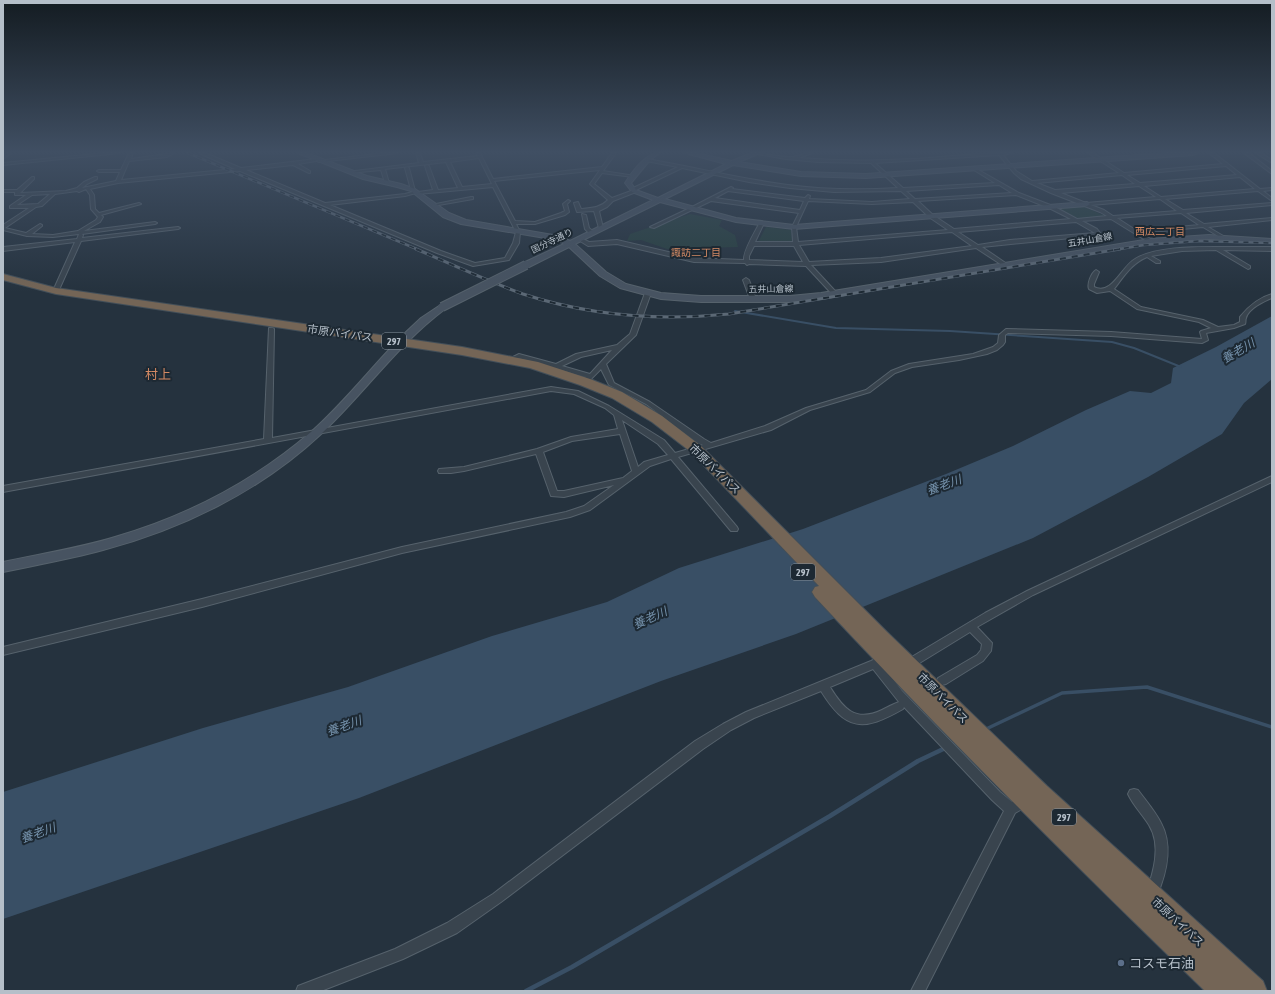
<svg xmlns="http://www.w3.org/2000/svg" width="1275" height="994" font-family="'Asap Condensed','Noto Sans JP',sans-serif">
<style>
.green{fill:#273f3f}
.water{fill:#394f65}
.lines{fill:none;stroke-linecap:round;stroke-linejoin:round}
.stream-far2{stroke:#394f65;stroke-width:2}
.stream-far1{stroke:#394f65;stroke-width:3.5}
.stream{stroke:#394f65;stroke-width:4.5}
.street-casing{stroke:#56626c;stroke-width:2}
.secondary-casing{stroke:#56626c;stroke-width:2}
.highway-casing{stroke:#434f59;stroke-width:2}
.street{fill:#39444e;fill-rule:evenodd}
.secondary{fill:#475361;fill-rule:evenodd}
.highway{fill:#746556;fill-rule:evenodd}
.rail-far1-casing{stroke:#5b6875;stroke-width:2.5}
.rail-casing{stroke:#5b6875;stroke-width:3}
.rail-far1{stroke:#1d2933;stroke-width:1.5;stroke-dasharray:5;stroke-linecap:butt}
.rail{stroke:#1d2933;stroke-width:2;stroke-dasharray:6;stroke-linecap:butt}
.secondary-bridge-casing{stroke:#56626c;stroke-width:10;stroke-linecap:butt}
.secondary-bridge{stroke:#475361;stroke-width:8}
.service-dot{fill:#5c6f8a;stroke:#1d2933;stroke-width:1.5}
.labels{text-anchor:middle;stroke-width:4;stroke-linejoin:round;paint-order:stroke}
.far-street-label{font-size:9px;fill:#b5bfc9;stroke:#1d2933}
.far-neighbourhood-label{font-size:10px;fill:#d48a64;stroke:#1d2933}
.shield{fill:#1d2933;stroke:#87929c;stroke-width:1}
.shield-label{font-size:10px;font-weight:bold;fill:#b5bfc9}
.street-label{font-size:11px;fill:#b5bfc9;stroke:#1d2933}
.water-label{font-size:12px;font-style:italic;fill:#7592ac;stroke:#1d2933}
.quarter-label{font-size:13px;fill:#d48a64;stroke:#1d2933}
.near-poi-label{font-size:13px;fill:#b5bfc9;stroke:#1d2933;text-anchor:start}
</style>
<rect width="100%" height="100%" fill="#25323e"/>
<!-- green -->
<g class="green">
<polygon points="1083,206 1107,217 1080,219 1057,208"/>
<polygon points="690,214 722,220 719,226 735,235 738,247 667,249 641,240 627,241 630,234"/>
<polygon points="766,227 791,230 792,243 757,244"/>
</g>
<!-- water -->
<polygon class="water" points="1272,316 1272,379 1244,403 1222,434 1148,477 1033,538 796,634 661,681 359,798 3,919 3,792 203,728 348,687 492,636 607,602 679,568 803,529 946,474 1013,446 1086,410 1130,391 1151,393 1171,383 1173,368 1216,347"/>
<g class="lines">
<!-- stream-far2 -->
<polyline class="stream-far2" points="735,311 836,328 950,331 1112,342 1134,348 1181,367"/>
<!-- stream-far1 -->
<polyline class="stream-far1" points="984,730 1062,693 1147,687 1272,727"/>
<!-- stream -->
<polyline class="stream" points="526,991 572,967 830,816 918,761 958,742"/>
<defs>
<g id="street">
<polygon points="6,153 11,153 3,159 3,156"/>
<polygon points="105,153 120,153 3,165 3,163"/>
<path d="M129,153H133L131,159L174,153L167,157L129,161L121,180L235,169L199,153H205L241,168L316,159V161L298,164L310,171V173H309L293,165L246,170L325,203L405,194L416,191L418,192L433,190L425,166L427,165L429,166L438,190L458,188L446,162L385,169L389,183L387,184L385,183L381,170L349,173L347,172L419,163L416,153H420L423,162L478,156L476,153H480L493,179L602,167L612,153H616L603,171L635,176L633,177L602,173L594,184L612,198L631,191V189L678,167L646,161L647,159C694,167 741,179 788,185C825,190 862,190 898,188L871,163L818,162L786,159L752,153C765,153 777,157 790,157C797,157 804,153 812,153L799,158C837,161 875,161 913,159C945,157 978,153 1011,153L1003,155L1016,171L1032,181L1119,173L1088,153H1093L1124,173L1223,164L1209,153H1214L1260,189L1272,188V190L1263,191L1272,198V201L1258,191L1165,199L1183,210L1272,203V205L1186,213L1204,224L1272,218V220L1208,227L1225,237V238L1223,239L1203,227L1141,233L1152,240L1153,241L1150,243L1111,219L1082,221L1097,229L1101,234V235L982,247L1007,264L1008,265L1005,267L976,248L881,262L811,265L836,292V294H832L806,266L749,264L747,265L745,263L694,262L617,244L588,246L577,239L581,238L589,242L617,240L694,258L744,260C743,251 755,232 759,224L763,225L755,242H793L792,227L799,213L711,201L654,228L650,227L690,208L731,187L733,188L732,189L805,198L808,195L810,196L809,199L872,202L910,199L901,191L834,192L790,188L749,182L682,168L636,190V192L613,201L607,207L599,211L603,228L601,229L599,228L594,211L577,212L574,203L578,202L581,209C592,208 600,208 608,200L590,184L600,170L494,181L515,221L535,222L561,213L565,211L563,204L568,200L570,201L567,204L569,212L565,215L535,224H516L520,232L519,243L509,260L473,266L437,253L240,171L118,183L90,189L94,195L95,209L99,213L139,203L141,204L101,215L103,217L100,222L84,231L155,222L157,223L155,224L82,234L83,235L82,238L178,227L180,228L178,229L81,241L58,292L53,291L75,242L3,251V247L77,239L79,234L53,237L27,236L3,230V225L29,208H10V206L26,195H15V192H3V190H17L32,177H34V179L20,193L66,191L77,188L84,182L95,177H97V179L87,184L82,188L116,181L120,172H99L97,171L99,170H121ZM999,155L1014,173L1021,179L1051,193L1100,212L1107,216L1077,219L1053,206L1019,193L975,168H974V170L995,183L903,188L875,163ZM479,158L492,184L462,187L450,162ZM1226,166L1237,175L1140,183L1127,175ZM1122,175L1135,184L1055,190L1037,183ZM1240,177L1255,189L1161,197L1144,186ZM999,185L1012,193L915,199L906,191ZM1139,186L1156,197L1086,203L1061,193ZM493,187L516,232L513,243L505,258L475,263L441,251L330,205L405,196L416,193L418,194ZM86,189L90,195L91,209L98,217L96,220L78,231L53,235L32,234L42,226V225L40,224L26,233L5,228L36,207L42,206L55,194L77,191L79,192ZM728,191L804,201L800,210L715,198ZM50,194L38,204L17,205L32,195ZM1016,195L1049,208L1071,219L954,229L933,215L918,201ZM1160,199L1177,211L1113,216L1104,210L1091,205ZM808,201L872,204L913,202L929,217L948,230L798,242L796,227ZM1181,213L1199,225L1137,231L1117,218ZM1076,222L1095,233L1010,240L978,245L958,232ZM952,232L972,246L881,258L809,262L799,245ZM754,246H794L803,262L749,260V256Z"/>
<polygon points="384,153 398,153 319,162 317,161"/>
<polygon points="1244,153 1249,153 1272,171 1272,174"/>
<polygon points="1256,153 1261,153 1272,160 1272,163"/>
<polygon points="407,167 409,168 415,191 411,190 405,168"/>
<polygon points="471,197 473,197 473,199 433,206 431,205"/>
<polygon points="582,214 586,215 589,228 594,232 594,234 590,234 585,229"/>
<path d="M1223,247H1272V251L1223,250L1250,266V268L1248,269L1216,250L1182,251L1151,256L1160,261V263H1156L1147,257C1132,263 1124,276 1114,289L1141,307L1203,320L1218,327L1234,325L1240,322V317C1249,306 1258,298 1272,294V298C1264,301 1248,309 1246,318C1245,320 1246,322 1245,324L1234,328L1206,333L1208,340L1202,343L1111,336L1008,333L1005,335V342L1003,345L997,350L987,354L959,360L912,367L895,373L870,392L810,410L771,430L678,457L737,527L738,529L737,531H731L671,459L650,466L590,510L570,517L402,553L202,607L3,655V647L202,599L402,547L566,512L584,506L614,485L564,497L551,496L536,454L464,471L451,473H439L438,471L439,469L464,467L537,449L571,437L618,429L614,415L605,408L574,394L551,391L3,492V486L264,439L269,328H273L274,329L272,438L551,387L578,391L609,406L664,440L675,453L703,445L698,443L646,404L609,385L601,369L587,383L585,384L582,382L586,377L519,358L512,361L509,359L519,354L556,364L576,354L617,345L630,334L645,293L650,292L651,293L636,335L606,364L614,383L650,402L704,439L711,443L765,426L806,408L866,390L891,371L909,364L973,354L993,347L998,343L999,335L1006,329L1111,332L1202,339L1200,332L1201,331L1211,328L1199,322L1137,309L1110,291L1097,293L1089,289C1087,284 1091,273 1096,270L1099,272L1094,284V287C1112,296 1121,267 1135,259C1156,246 1198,247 1223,247ZM612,350L590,374L562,366L581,357ZM622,420L658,444L668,455L644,462L638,467ZM620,434L632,471L623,478L564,491H557L543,452L572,441Z"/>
<polygon points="746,278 749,280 756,299 755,300 750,299 743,280"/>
<polygon points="1272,476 1272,482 1033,595 977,627 992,643 991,651 983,661 946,684 942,685 938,684 937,681 938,678 977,655 981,650 982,644 970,632 913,667 909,668 905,667 904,664 905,661 985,613 1027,591"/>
<path d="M885,654L888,655L890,658L888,661L882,665L902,691L1000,792L1012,802L1025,795L1029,797L1031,801L1029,805L1015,813L925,991H911L1004,811L992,800L904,707L903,709C863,732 846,731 821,691L754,718L731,730L703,749L501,902L457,933L403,959L321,991H296L298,986L395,949L447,923L493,894L695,741L723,724L746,712L871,661ZM873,669L899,702C893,704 888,707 882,710C855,723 843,708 830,687Z"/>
<path d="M1134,789L1138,790C1146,801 1155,811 1161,823C1174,847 1166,875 1156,898L1152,900L1148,898L1146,894C1153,873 1162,846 1149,825C1143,815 1133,805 1128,794L1130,790Z"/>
</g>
<g id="secondary">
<path d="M298,153H307L367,176L401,184L415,189L449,213L466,220L559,236L570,241L653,200L632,192L625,183C633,171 645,153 660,153L650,160L631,183L636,190L658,198L726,164L685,153H696L732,161L751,153H760L739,162L801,172L866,174L1167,153H1197L1194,155L866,178L801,176L733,165L665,199L736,218L794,225L1087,202L1090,204L1087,206L794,229L736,222L660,202L575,244L606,272L626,284L661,293L701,296H790L821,293L1150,239L1209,235L1272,239V243L1209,239L1150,243L821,299L790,302H701L661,299L620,288L600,276L569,247L529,267H523V263L564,244L557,240L461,224L443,217L411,191L397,187L363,179Z"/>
<path d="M442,304L445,305L446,307L445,309C397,345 364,394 320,435C260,491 182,529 103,550C70,559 36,565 3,572V562C40,554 79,548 115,537C187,516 254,481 311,432C345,402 373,365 405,333L421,318Z"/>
</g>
<path id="highway" d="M3,274L56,288L462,347L538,362L590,379L622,392L662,416L701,446L887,632L1047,786L1263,981L1267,991H1205C1072,862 941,732 815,597L812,592L815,587L819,586L691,452L652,422L612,398L580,385L530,368L462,355L56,294L3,280Z"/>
</defs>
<!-- street casing -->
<use href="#street" class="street-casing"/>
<!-- secondary casing -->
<use href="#secondary" class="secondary-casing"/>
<!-- highway casing -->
<use href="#highway" class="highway-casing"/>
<!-- street -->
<use href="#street" class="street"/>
<!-- secondary -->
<use href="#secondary" class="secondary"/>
<!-- highway -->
<use href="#highway" class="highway"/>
<defs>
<g id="rail-far1">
<polyline points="188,153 419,250"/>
<polyline points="1114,250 1144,245 1199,241 1272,243"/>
</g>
<path id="rail" d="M416,249C451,264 487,281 523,294C590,316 659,321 729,314L1120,249"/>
</defs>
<!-- rail-far1 casing -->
<use href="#rail-far1" class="rail-far1-casing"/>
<!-- rail casing -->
<use href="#rail" class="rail-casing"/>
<!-- rail-far1 -->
<use href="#rail-far1" class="rail-far1"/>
<!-- rail -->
<use href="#rail" class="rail"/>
<defs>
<polyline id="secondary-bridge" points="442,307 526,265"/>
</defs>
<!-- secondary-bridge casing -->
<use href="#secondary-bridge" class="secondary-bridge-casing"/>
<!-- secondary-bridge -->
<use href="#secondary-bridge" class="secondary-bridge"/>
</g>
<!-- sky -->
<linearGradient id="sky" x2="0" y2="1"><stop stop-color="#141c22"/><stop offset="0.52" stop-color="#404f63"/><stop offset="1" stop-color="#404f63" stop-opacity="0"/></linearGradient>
<rect width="1275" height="292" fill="url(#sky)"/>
<!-- markers -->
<circle class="service-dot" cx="1121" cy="963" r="4"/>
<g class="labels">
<!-- far-street labels -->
<g class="far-street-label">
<text transform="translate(1090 240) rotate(-10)" y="3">五井山倉線</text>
<text transform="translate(552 241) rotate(-26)" y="3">国分寺通り</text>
<text transform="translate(771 289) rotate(-1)" y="3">五井山倉線</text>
</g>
<!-- far-neighbourhood labels -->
<g class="far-neighbourhood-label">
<text x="1160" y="235">西広二丁目</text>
<text x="696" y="256">諏訪二丁目</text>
</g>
<!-- shield labels -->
<g class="shield">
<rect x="382" y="333" width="24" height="16" rx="3"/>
<rect x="791" y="564" width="24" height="16" rx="3"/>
<rect x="1052" y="809" width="24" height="16" rx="3"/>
</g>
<g class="shield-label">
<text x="394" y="345">297</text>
<text x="803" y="576">297</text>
<text x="1064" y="821">297</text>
</g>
<!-- street labels -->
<g class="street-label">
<text transform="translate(340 333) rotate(8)" y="4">市原バイパス</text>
<text transform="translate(715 469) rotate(44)" y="4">市原バイパス</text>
<text transform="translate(943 698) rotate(45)" y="4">市原バイパス</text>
<text transform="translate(1178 922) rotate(43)" y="4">市原バイパス</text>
</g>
<!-- water labels -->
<g class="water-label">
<text transform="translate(1238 351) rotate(-30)" y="4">養老川</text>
<text transform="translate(944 485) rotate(-20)" y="4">養老川</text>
<text transform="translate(650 618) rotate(-24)" y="4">養老川</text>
<text transform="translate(344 726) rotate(-19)" y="4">養老川</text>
<text transform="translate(38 833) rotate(-19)" y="4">養老川</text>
</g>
<!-- quarter labels -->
<g class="quarter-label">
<text x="158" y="379">村上</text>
</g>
<!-- near-poi labels -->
<g class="near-poi-label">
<text x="1129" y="968">コスモ石油</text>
</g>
</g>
<!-- border -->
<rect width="1275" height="994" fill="none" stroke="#b5bfc9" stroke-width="8"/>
</svg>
